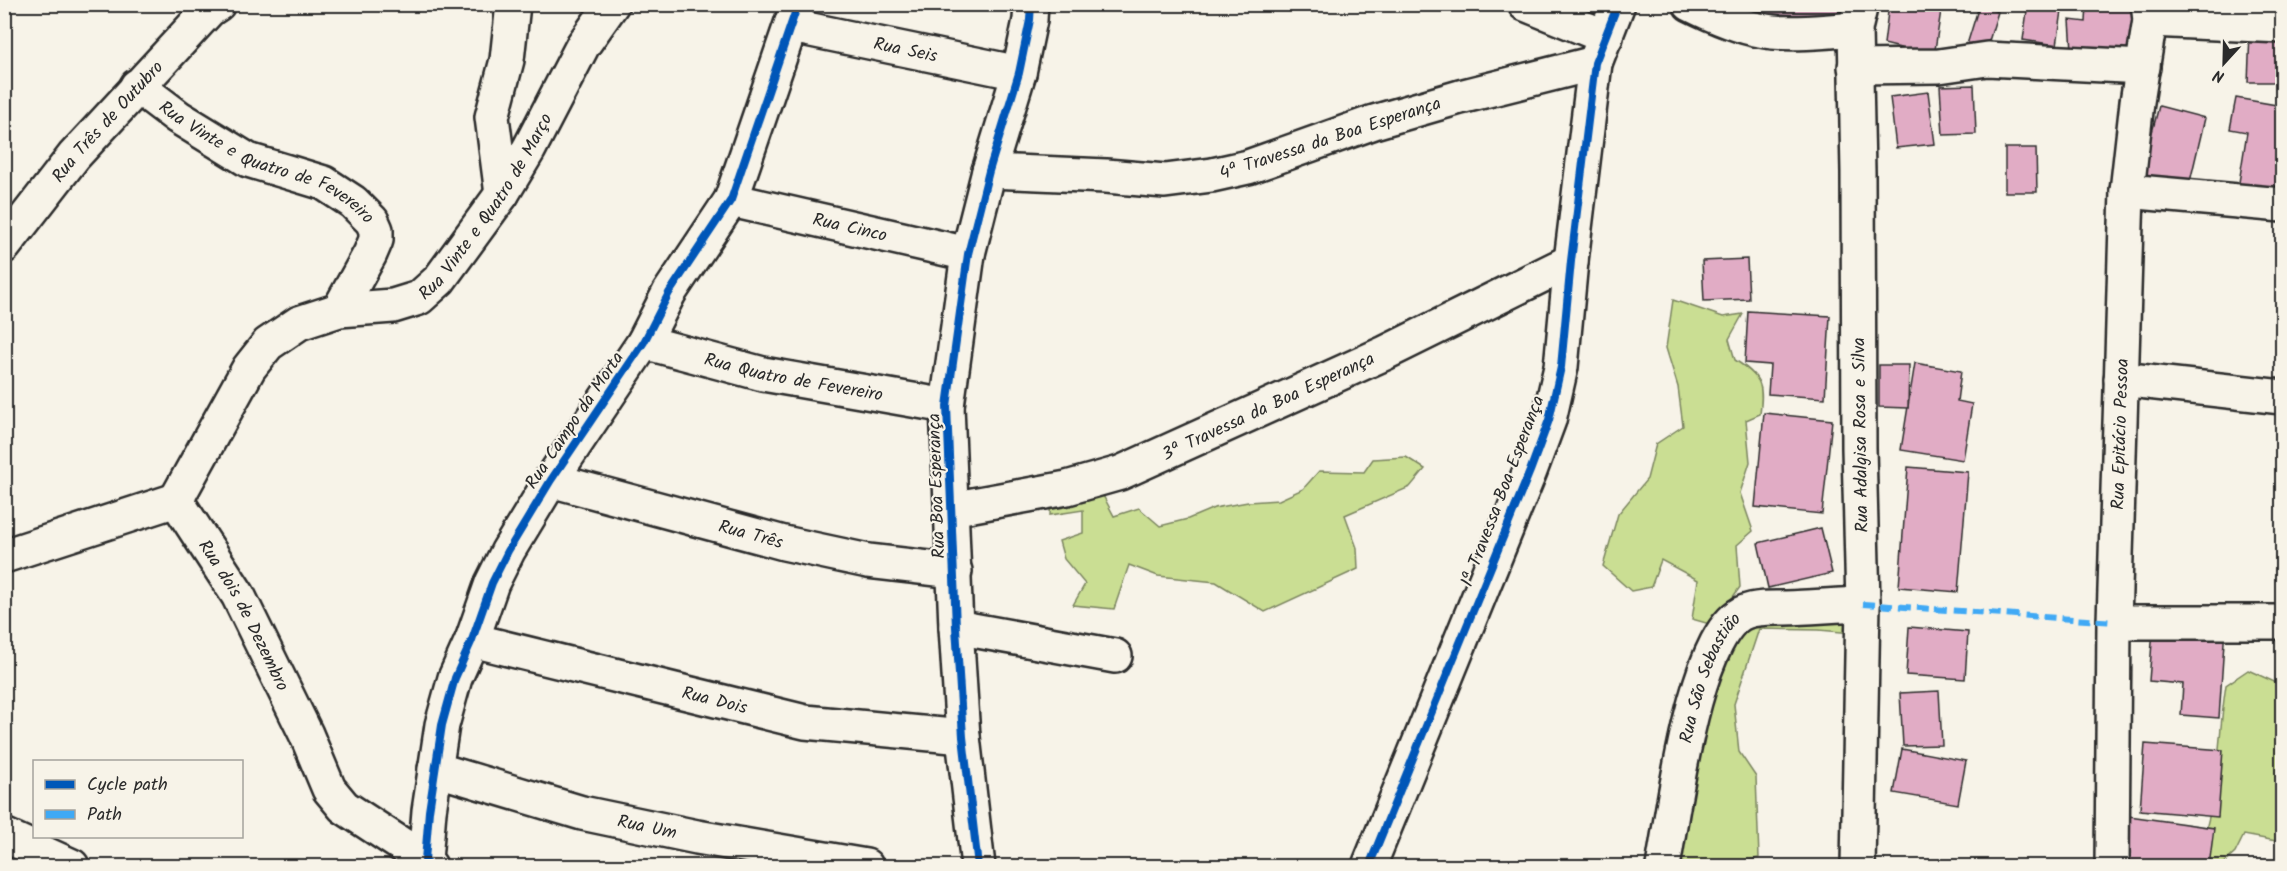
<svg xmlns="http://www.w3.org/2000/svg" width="2287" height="871" font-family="Kalam,sans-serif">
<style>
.green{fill:#cade93;stroke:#7a845f;stroke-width:1.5}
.building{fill:#e1acc5;stroke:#2b2b2b;stroke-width:1.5}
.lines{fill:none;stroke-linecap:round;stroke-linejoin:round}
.minor-casing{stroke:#2b2b2b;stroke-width:38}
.minor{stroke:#f7f3e8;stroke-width:33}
.quiet{stroke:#3fa9f5;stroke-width:6;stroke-dasharray:12 6;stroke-linecap:butt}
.cycleway-casing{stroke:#f7f3e8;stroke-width:11}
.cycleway{stroke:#0057b8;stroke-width:8}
.labels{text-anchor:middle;stroke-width:4.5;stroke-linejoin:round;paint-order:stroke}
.street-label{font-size:18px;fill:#2b2b2b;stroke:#f7f3e8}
</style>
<rect width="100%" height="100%" fill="#f7f3e8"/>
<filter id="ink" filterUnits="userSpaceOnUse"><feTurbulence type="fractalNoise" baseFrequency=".0167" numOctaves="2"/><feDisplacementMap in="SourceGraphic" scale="12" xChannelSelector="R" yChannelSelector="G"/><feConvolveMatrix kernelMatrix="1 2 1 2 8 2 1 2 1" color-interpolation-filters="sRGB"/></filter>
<g filter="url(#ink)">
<!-- green -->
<g class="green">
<path d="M1673,300L1723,317L1743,314L1729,339L1735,360C1761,377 1764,383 1760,414L1746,420L1750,462L1740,493L1753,531L1737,545L1740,587L1713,625L1692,619L1698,580L1661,560L1651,587L1631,591L1603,566L1618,514L1647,479L1656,444L1683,426L1678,387L1666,348Z"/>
<polygon points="1406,457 1425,469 1410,487 1345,515 1357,548 1358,569 1265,612 1216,582 1158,576 1129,565 1114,609 1073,605 1085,584 1064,559 1059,541 1083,533 1083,510 1050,515 1051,497 1098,486 1114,516 1139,508 1160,526 1188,519 1214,508 1248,502 1279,500 1303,489 1319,471 1364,472 1373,459"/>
<polygon points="1865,597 1864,634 1819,630 1759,629 1734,704 1739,752 1756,777 1759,858 1720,866 1666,866 1701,694 1743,604"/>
<path d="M2248,670L2279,684L2282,689C2282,740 2280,791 2282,842L2244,835L2235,853L2221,866H2205L2197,854C2220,802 2217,742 2226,685Z"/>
</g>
<!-- building -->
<g class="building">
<polygon points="1734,4 1848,4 1843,25 1766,21 1733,6"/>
<polygon points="1889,4 1942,4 1934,56 1884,44"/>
<polygon points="2028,4 2063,4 2057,45 2023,40"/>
<polygon points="2087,4 2138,4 2128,57 2072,50 2070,20 2086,22"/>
<polygon points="1979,6 1998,12 1984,57 1965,51"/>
<polygon points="2250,33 2282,35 2282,82 2248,82"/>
<polygon points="1974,85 1976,134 1943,135 1940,86"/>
<polygon points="1928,92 1935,144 1896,148 1890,97"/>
<polygon points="2236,98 2282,106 2282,170 2278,196 2238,189 2247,132 2230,129"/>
<polygon points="2159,106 2205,118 2188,190 2140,178"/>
<polygon points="2005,148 2036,148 2037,192 2005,192"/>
<polygon points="1747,259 1749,299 1704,301 1702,261"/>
<polygon points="1748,311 1830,316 1825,398 1768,394 1770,365 1745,363"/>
<polygon points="1915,363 1961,371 1957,401 1972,404 1963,460 1901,450"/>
<polygon points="1879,365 1909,365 1908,408 1879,407"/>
<polygon points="1764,413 1832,420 1822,514 1755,507"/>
<polygon points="1908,467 1968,472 1958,592 1899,587"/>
<polygon points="1821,528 1832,573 1768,588 1758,543"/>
<polygon points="1909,627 1968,632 1965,679 1906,675"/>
<polygon points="2225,627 2219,718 2181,715 2183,684 2149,681 2153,630"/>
<polygon points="1939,691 1942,745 1903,746 1900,693"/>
<polygon points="2145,744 2223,750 2218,817 2140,810"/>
<polygon points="1902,749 1966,761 1958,804 1894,793"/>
<polygon points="2129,816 2214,828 2209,866 2123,866"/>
</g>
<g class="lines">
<defs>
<g id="minor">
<polyline points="1525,4 1606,37"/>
<path d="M1690,4C1712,15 1736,26 1760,30C1788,36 1827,31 1855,29"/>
<polyline points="2150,20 2282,26"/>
<path id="s1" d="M792,26L1019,73"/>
<polyline points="1855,67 1939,66 1987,59 2143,67"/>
<path id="s2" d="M137,86L178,117L248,160L324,183L353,202L372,221L376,230V240L370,254L339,310"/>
<polyline points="989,171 1106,176 1165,181 1212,175 1248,167 1374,122 1460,97 1595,63"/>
<polyline points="2127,191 2282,205"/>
<polyline points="502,194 492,117 507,60 513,4"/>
<path id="s3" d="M731,200L968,254"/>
<path id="s4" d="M4,246L74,156L209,10L218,4"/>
<path id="s5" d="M644,342L763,374L947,406"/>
<polyline points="2121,379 2282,397"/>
<path id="s6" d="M551,480L784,543L868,561L955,571"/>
<path id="s7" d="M176,500L249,368L268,344L299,323L339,310L393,306L419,298L439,280L502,194L529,149L583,45L612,4"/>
<polyline points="951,509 1067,488 1120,473 1385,353 1571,261"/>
<path id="s8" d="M4,556L176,500L238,595L306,734L329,789L344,807L425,860"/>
<polyline points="2114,622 2282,622"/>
<polyline points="956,627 1115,656"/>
<path id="s9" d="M472,640L805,722L963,737"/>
<path id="s10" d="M435,769L582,813L697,837L866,866"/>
<polyline points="4,835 72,866"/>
<polyline points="430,866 425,860 429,811 442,725 455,678 472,640 492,583 508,551 551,480 644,342 669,293 731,200 798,4"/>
<polyline points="978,866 963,737 956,627 947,406 968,254 989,171 1019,73 1030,20 1031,4"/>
<polyline points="1369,866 1530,471 1549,420 1561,367 1571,261 1595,63 1618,4"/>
<path id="s11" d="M1663,866C1673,815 1694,631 1745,612C1757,607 1773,608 1786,608C1812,607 1837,605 1863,604"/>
<polyline points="1858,866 1863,604 1859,448 1858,172 1855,29 1861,4"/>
<path id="s12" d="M2112,866L2114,622L2127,191L2137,102L2150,20L2148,4"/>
</g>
</defs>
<!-- minor casing -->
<use href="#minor" class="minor-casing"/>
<!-- minor -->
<use href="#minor" class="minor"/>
<!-- quiet -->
<polyline class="quiet" points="1863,604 2114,622"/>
<defs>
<g id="cycleway">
<polyline points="430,866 425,860 429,811 442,725 455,678 472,640 492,583 508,551 551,480 644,342 669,293 731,200 798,4"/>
<polyline points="978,866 963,737 956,627 947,406 968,254 989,171 1019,73 1030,20 1031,4"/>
<polyline points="1369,866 1530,471 1549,420 1561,367 1571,261 1595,63 1618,4"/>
</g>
</defs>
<!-- cycleway casing -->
<use href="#cycleway" class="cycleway-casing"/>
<!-- cycleway -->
<use href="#cycleway" class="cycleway"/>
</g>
</g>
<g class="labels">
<!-- street labels -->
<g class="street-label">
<text dy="6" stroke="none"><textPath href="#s1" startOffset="116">Rua Seis</textPath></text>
<text dy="6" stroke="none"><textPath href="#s4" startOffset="162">Rua Três de Outubro</textPath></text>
<text transform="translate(1330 138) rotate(-18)" y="6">4ª Travessa da Boa Esperança</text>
<text dy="6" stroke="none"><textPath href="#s2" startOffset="152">Rua Vinte e Quatro de Fevereiro</textPath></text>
<text dy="6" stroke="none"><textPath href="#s7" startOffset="456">Rua Vinte e Quatro de Março</textPath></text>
<text dy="6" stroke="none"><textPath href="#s3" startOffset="122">Rua Cinco</textPath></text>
<text dy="6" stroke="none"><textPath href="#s5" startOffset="154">Rua Quatro de Fevereiro</textPath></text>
<text transform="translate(1268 406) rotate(-25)" y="6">3ª Travessa da Boa Esperança</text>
<text transform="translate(574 420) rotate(-56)" y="6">Rua Campo da Morta</text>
<text transform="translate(1860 435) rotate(-91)" y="6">Rua Adalgisa Rosa e Silva</text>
<text dy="6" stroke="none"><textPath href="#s12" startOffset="432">Rua Epitácio Pessoa</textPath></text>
<text transform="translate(936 486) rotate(-92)" y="6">Rua Boa Esperança</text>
<text transform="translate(1502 491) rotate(-69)" y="6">1ª Travessa Boa Esperança</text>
<text dy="6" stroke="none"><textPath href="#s6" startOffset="207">Rua Três</textPath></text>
<text dy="6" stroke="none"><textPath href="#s8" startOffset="315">Rua dois de Dezembro</textPath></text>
<text dy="6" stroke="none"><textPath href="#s11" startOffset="195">Rua São Sebastião</textPath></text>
<text dy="6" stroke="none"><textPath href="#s9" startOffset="250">Rua Dois</textPath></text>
<text dy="6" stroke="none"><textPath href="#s10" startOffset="220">Rua Um</textPath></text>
</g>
</g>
<!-- margin -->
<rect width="2287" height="871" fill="none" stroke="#f7f3e8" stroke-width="24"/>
<rect x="12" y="12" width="2263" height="847" fill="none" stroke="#2b2b2b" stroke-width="2" filter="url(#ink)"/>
<!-- legend -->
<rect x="33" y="760" width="210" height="78" fill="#f7f3e8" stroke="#a5a39c" stroke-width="1.5"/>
<rect x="45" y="780" width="30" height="9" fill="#0057b8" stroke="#a5a39c" stroke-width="1.5"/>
<text x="87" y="790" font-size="18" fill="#2b2b2b">Cycle path</text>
<rect x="45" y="810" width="30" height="9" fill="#3fa9f5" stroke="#a5a39c" stroke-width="1.5"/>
<text x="87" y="820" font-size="18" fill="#2b2b2b">Path</text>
<!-- north arrow -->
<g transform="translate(2224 63) rotate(202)" stroke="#f7f3e8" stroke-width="4.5" paint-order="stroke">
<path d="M0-4.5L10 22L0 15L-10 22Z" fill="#2b2b2b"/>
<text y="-9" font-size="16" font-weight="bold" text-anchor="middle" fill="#2b2b2b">N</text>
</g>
</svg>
